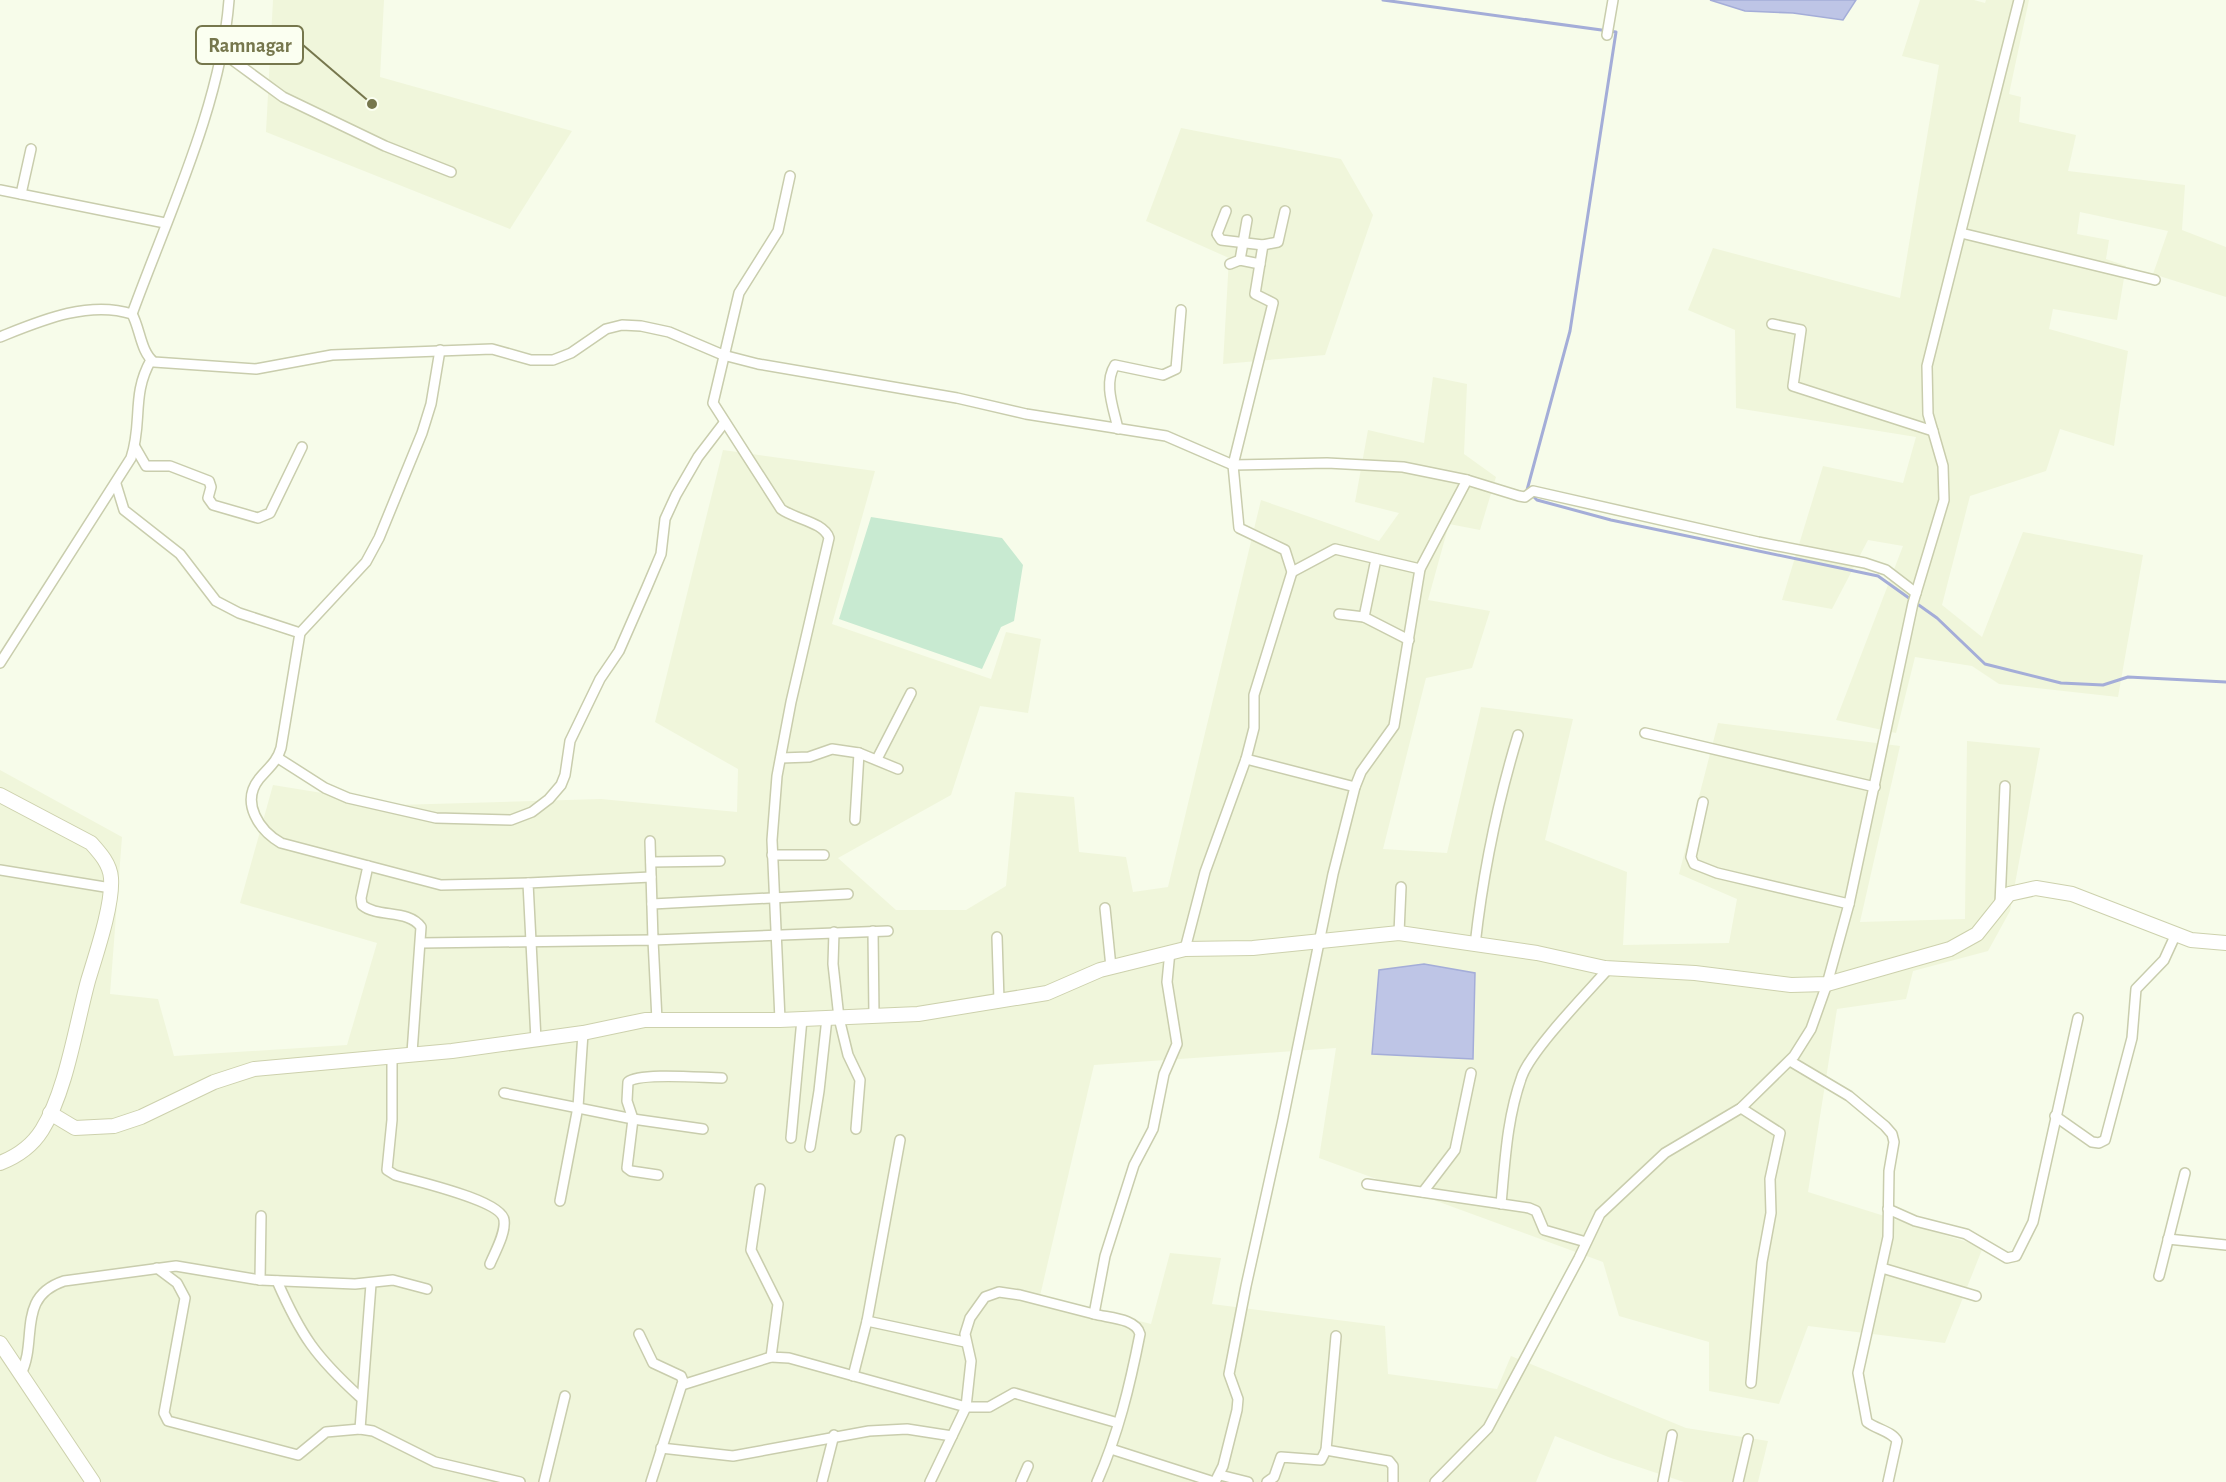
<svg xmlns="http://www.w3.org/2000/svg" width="2226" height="1482" font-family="'Alegreya Sans',sans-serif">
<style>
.residential{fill:#f0f6db}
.green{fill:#c8ead1}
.water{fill:#bec5e6;stroke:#a4add8;stroke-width:1.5}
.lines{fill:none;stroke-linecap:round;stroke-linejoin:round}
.stream{stroke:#a4add8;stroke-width:3}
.street-casing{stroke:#c9cdad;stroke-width:12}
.secondary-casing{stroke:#cdd1ad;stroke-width:16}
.street{stroke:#fff;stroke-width:9}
.secondary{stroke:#fff;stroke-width:14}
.leader{fill:none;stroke:#76774d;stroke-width:2}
.callout-dot{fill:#76774d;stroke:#fbfff1;stroke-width:2}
.callout{fill:#fbfff1;stroke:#76774d;stroke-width:2}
.callout-label{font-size:20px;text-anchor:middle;font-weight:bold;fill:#76774d}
</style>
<rect width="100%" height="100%" fill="#f7fcea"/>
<!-- residential -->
<g class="residential">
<polygon points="273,0 384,0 380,77 572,131 510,229 266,132"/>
<polygon points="1920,0 1974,0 1985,3 1986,0 2029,0 2009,94 2021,97 2019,122 2076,135 2068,171 2185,185 2182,230 2226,247 2226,297 2153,274 2168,231 2080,212 2077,234 2109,240 2106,259 2126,266 2117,320 2053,309 2049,329 2128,351 2114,446 2060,429 2046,471 1970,496 1942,605 1982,637 2023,532 2143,555 2118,697 1999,684 1972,666 1915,657 1896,733 1836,720 1903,546 1868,540 1832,609 1782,600 1823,466 1903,483 1916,437 1736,408 1735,330 1688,310 1713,248 1900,298 1939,65 1902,56"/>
<polygon points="1181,128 1341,159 1373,215 1325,355 1223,364 1229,258 1146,221"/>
<polygon points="1433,377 1467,384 1464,454 1496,477 1480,530 1449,524 1428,600 1490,611 1472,668 1426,678 1383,849 1447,853 1481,707 1573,719 1545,840 1627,872 1623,945 1729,943 1737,899 1679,874 1718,723 1900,746 1860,922 1965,919 1967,741 2040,748 2010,911 1988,951 1913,971 1906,999 1837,1009 1808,1192 1983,1247 1945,1343 1808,1326 1779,1404 1709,1391 1709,1342 1619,1316 1603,1262 1319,1158 1336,1048 1094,1065 1040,1296 1151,1324 1170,1253 1221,1258 1212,1304 1385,1326 1388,1374 1497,1389 1511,1356 1686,1428 1768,1441 1758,1482 1684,1482 1611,1458 1555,1436 1536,1482 0,1482 0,770 122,837 110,994 158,999 174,1056 347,1045 377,943 240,903 273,785 396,805 601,799 737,812 738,769 655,722 723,450 875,471 832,624 991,679 1006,632 1041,639 1028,713 980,706 951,795 838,858 896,910 966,910 1006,886 1015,792 1074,797 1079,852 1126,857 1133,892 1168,887 1261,500 1379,541 1399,513 1355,502 1368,430 1424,443"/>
</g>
<!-- green -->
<polygon class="green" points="871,517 1002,538 1023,565 1014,621 1001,627 982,669 839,619"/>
<!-- water -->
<g class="water">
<polygon points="1710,0 1856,0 1843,20 1793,13 1745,11"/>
<polygon points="1424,964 1475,973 1473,1059 1372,1054 1379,970"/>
</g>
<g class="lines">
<!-- stream -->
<polyline class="stream" points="1383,0 1616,32 1570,331 1527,490 1537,500 1611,520 1878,576 1937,618 1985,664 2061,683 2103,685 2128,677 2226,682"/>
<defs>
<g id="street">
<polyline points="1607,35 1613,0"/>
<polyline points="223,53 283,97 385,146 451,172"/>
<polyline points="0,190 165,223"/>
<polyline points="21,194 31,149"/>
<polyline points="1226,211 1217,234 1221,240 1263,245"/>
<polyline points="1961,233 2155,280"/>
<polyline points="1240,260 1247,220"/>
<polyline points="1230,264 1240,260 1260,264"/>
<path d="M132,314C168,215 221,105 229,0"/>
<polyline points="1772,324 1801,330 1793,386 1933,431"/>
<path d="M0,337C40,321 88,300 132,314C140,328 141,353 154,362L256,369L332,355L492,349L531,360H553L571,353L606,329L622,325L641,326L669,332L723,355L758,364L957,398L1026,414L1166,436L1233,465L1327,463L1403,467L1467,480L1519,496L1525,497L1533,491L1758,542L1865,563L1886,570L1916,593"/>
<path d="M440,350L431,404L422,433L379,538L366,562L300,633L281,748C277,762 268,768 259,779C240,803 260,831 281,843L441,885L528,883"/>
<path d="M1118,429C1114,409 1103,384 1115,365L1163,375L1176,369L1181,310"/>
<polyline points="135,447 146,466 170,466 209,481 211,487 208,498 213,505 258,518 270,513 302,447"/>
<polyline points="116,484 124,510 180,554 216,601 239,613 300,633"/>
<polyline points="1292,572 1335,549 1420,569"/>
<polyline points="1339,614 1364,617 1409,640"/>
<polyline points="1364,617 1376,559"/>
<path d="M0,663L131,458C143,422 131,395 151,360"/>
<polyline points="1645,733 1875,787"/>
<polyline points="278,758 325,788 348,798 436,818 511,820 532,812 549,799 561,785 565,775 570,741 600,679 619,651 647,587 661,554 665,519 676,495 698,457 724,423"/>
<polyline points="781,758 809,757 832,749 859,753 898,769"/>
<polyline points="877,759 911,693"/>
<polyline points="1246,759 1355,787"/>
<polyline points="1703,802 1691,857 1694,864 1717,873 1849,904"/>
<polyline points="855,820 859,753"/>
<polyline points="650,841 653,940 888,931"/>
<polyline points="772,855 824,855"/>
<polyline points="651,862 720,861"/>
<path d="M368,866L361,898L362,905C378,918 408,909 421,927L412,1053"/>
<polyline points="0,870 111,888"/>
<polyline points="652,904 848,894"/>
<polyline points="2000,904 2005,786"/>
<polyline points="1105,908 1111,967"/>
<polyline points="873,931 874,1016"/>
<polyline points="834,932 833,964 839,1018 848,1055 860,1080 856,1129"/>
<polyline points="1399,933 1401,887"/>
<polyline points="997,937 999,1001"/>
<polyline points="421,943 653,940 657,1020"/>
<path d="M1475,945C1483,873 1497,804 1518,735"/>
<polyline points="1185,949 1205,872 1246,759 1254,728 1254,695 1292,572 1285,550 1239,528 1233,465 1273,303 1255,294 1263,245 1278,242 1285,211"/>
<path d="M780,1020L772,840L777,776L791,702L829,538C824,522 794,519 781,509L713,403L739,293L778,231L790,176"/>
<polyline points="536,1040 528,883 651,877"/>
<path d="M392,1056V1120L387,1170L395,1175C414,1181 502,1200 504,1220C506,1233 495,1252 490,1264"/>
<path d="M1790,1061L1849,1096L1885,1126L1892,1134L1894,1142L1889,1171L1888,1237L1858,1373L1867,1422C1876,1429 1893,1432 1897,1441L1888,1482"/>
<polyline points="504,1093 633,1119 703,1129"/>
<polyline points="1741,1108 1780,1133 1770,1179 1771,1213 1762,1262 1751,1383"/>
<polyline points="2055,1116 2092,1142 2099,1143 2105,1140 2132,1038 2136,989 2164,960 2175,936"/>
<polyline points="791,1138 802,1019"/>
<polyline points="810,1147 819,1091 827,1018"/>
<path d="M658,1175L631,1171L627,1168L633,1119L627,1101L628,1082C640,1072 704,1078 722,1078"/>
<polyline points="1367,1184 1529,1208 1536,1211 1544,1230 1586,1242"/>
<polyline points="760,1189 751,1250 778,1304 771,1357 789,1358 966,1407 930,1482"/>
<polyline points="1423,1192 1455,1150 1471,1073"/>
<polyline points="560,1201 578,1107 583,1033"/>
<path d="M1501,1204C1505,1161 1507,1117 1522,1076C1533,1048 1587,993 1609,968"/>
<polyline points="1888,1209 1915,1221 1966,1234 2007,1258 2016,1256 2033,1222 2078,1018"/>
<polyline points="2168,1239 2226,1245"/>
<polyline points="157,1268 177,1283 185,1298 164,1413 168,1421 298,1455 326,1432 360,1429 373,1431 435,1462 520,1482"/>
<polyline points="1882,1268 1976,1296"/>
<polyline points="2159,1276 2185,1173"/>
<polyline points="260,1280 261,1216"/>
<path d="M277,1281C301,1336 316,1357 360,1397"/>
<polyline points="1094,1314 1020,1295 999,1292 985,1297 970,1318 965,1334 971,1361 966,1407 989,1407 1014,1393 1118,1423"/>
<polyline points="867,1321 900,1140"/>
<polyline points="639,1334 653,1363 681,1376 683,1381 651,1482"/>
<polyline points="1336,1336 1326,1450 1389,1461 1393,1466 1393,1482"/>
<path d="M21,1374C38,1340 16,1297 64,1281L176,1266L260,1280L355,1284L393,1280L427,1289"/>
<polyline points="853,1376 867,1321 965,1342"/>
<polyline points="682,1385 771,1357"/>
<polyline points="360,1429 371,1284"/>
<polyline points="661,1448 733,1456 869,1431 907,1429 952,1436"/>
<polyline points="1111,1449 1214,1482"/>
<polyline points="1220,1475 1248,1482"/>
<polyline points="544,1482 565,1396"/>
<polyline points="822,1482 834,1435"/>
<polyline points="1021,1482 1028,1466"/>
<path d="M1097,1482C1118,1435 1130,1385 1140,1334C1136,1318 1108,1318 1094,1314L1105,1256L1134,1165L1153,1129L1164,1074L1177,1044L1167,982L1170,951"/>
<polyline points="1215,1482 1223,1466 1237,1410 1238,1399 1229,1374 1246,1286 1283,1119 1333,874 1355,787 1361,772 1394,726 1420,569 1467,480"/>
<polyline points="1267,1482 1274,1477 1281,1457 1321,1460 1326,1450"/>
<polyline points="1435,1482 1488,1428 1579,1258 1600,1214 1665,1153 1741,1108 1794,1056 1811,1029 1827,984 1849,904 1913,603 1944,500 1943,466 1928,414 1927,366 2019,0"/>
<polyline points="1663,1482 1672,1435"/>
<polyline points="1738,1482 1748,1439"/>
</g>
<g id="secondary">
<path d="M0,795L91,843C100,853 110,864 111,878C113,905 96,954 88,981C76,1025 66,1092 42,1130C32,1146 18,1156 0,1163"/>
<polyline points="50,1113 75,1128 114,1126 141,1117 214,1082 254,1069 452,1051 583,1033 645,1020 780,1020 918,1014 1047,993 1100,970 1185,949 1253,948 1399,933 1537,953 1605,968 1695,973 1791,985 1827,984 1950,949 1977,934 2009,894 2036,888 2072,894 2191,940 2226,943"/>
<polyline points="0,1343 93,1482"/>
</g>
</defs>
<!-- street casing -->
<use href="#street" class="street-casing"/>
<!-- secondary casing -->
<use href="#secondary" class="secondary-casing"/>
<!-- street -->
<use href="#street" class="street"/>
<!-- secondary -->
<use href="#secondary" class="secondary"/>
</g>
<!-- callouts -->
<path class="leader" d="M372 104L303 45"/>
<circle class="callout-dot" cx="372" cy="104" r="6"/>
<rect class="callout" x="196" y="26" width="107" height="38" rx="6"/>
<g class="callout-label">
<text x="250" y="52">Ramnagar</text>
</g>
</svg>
